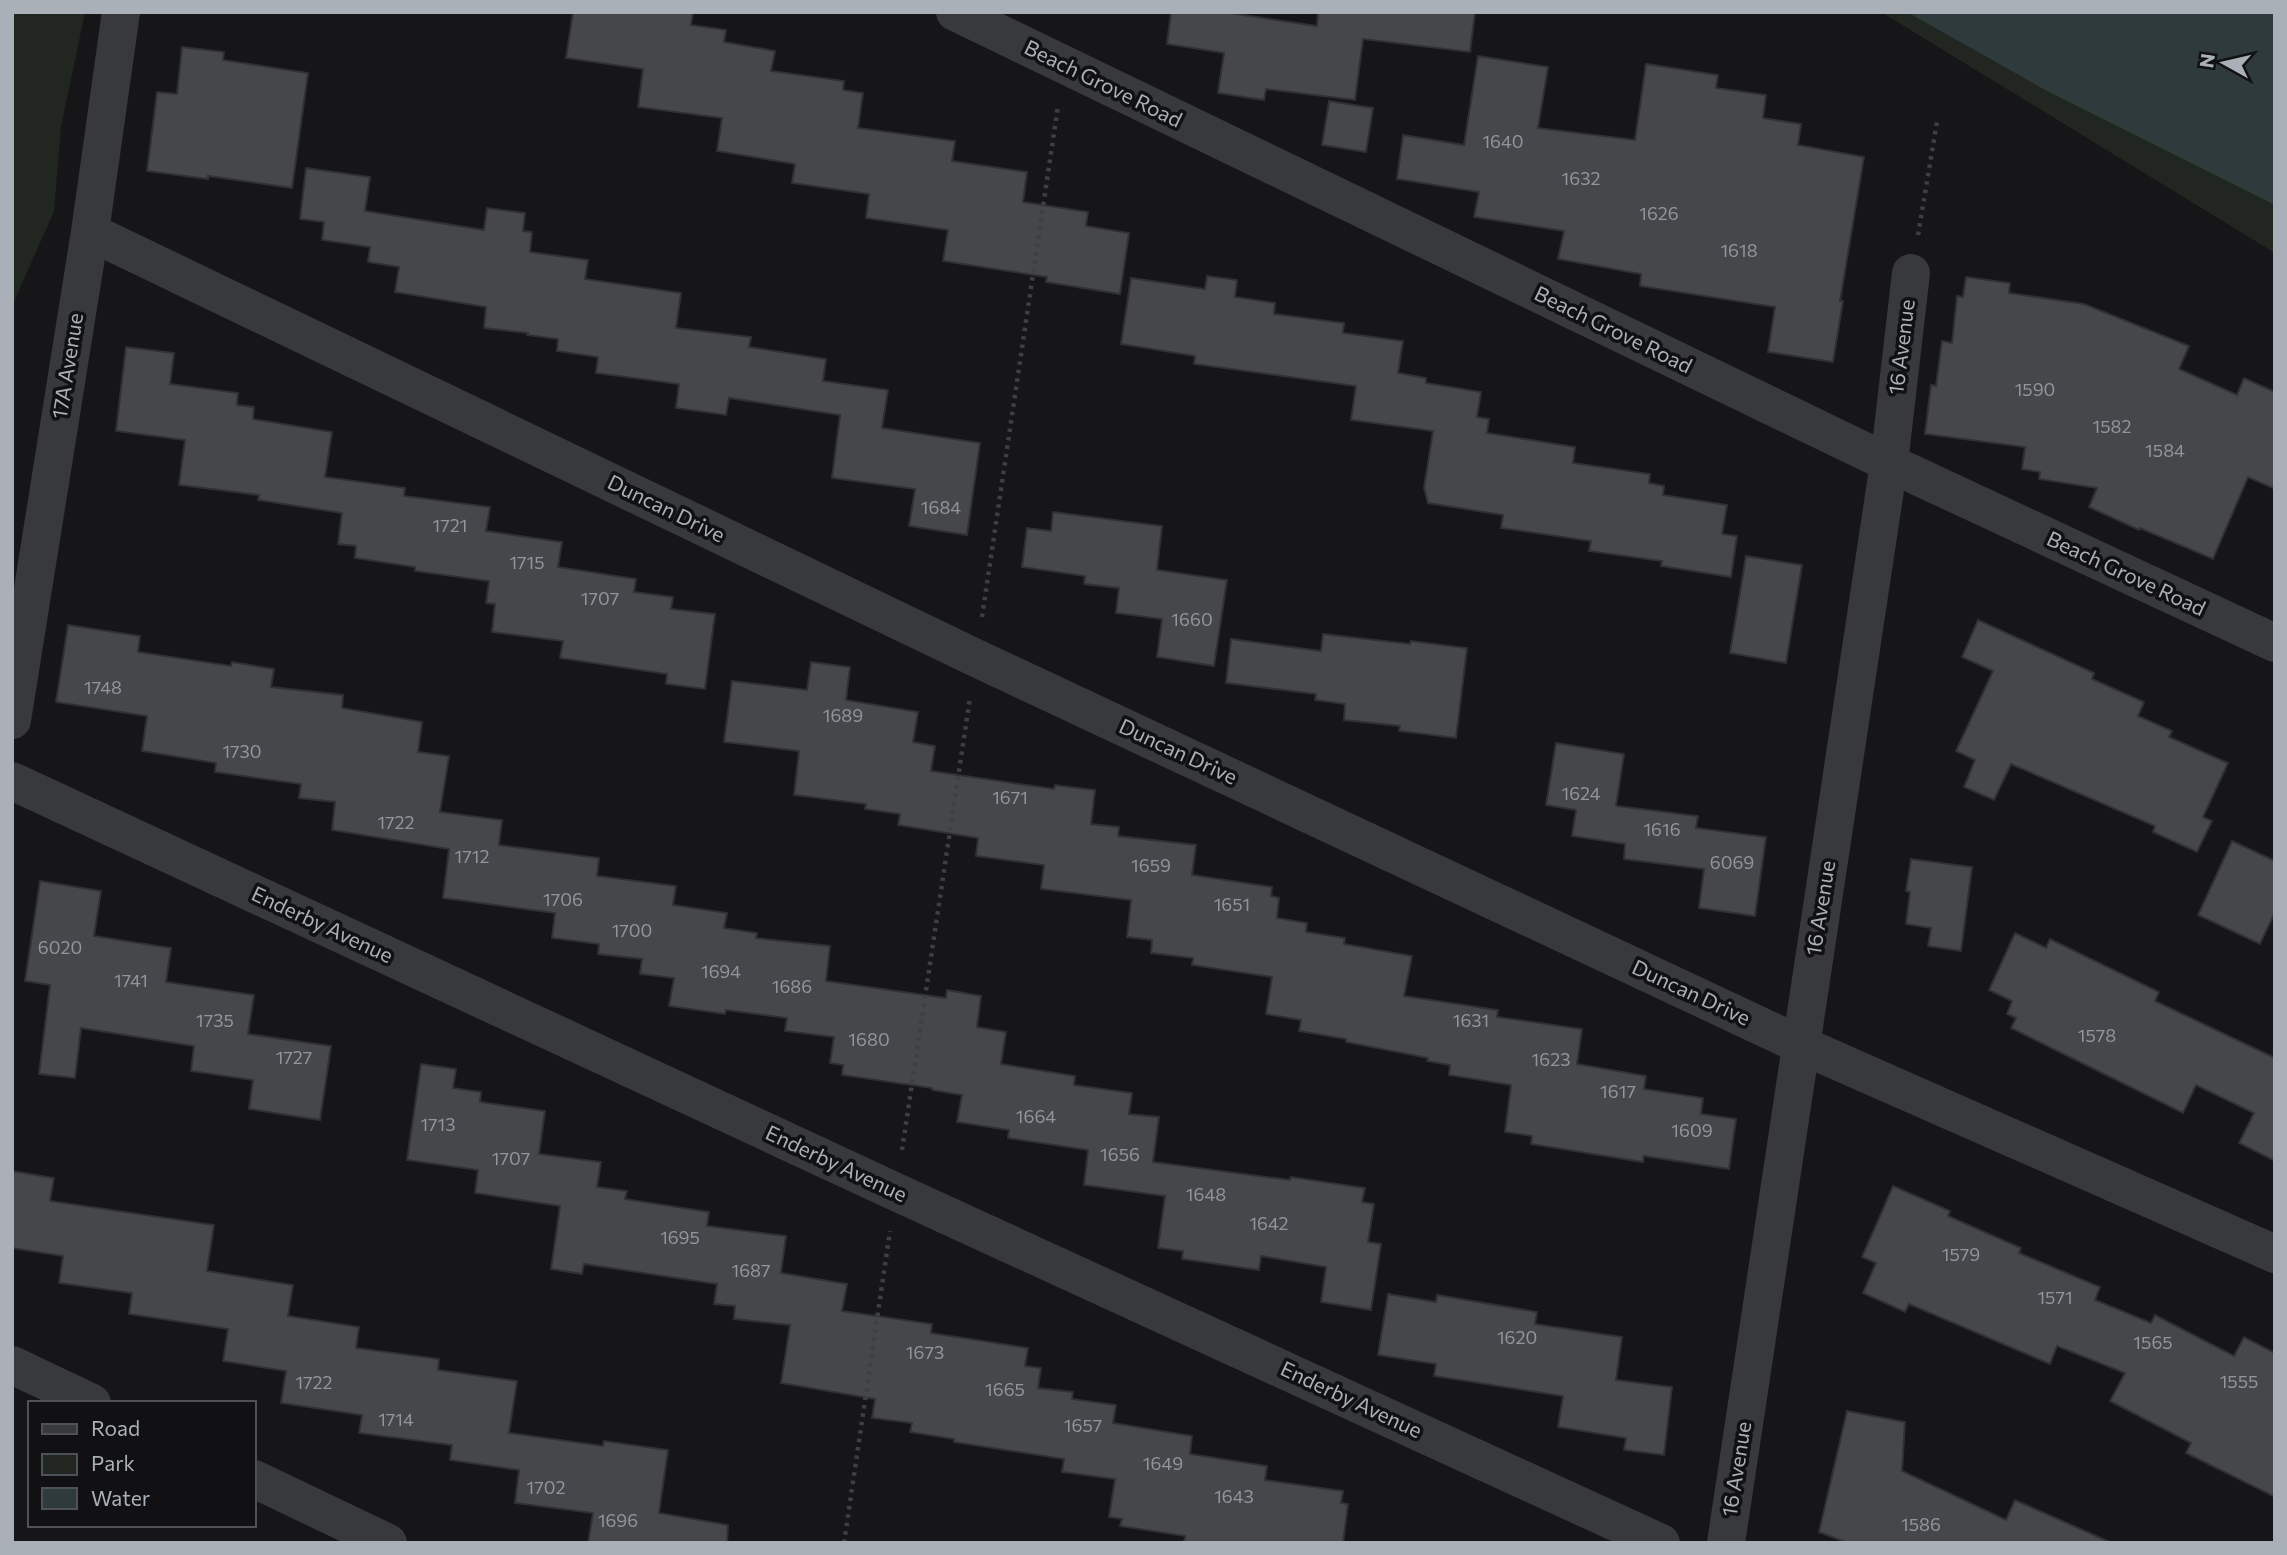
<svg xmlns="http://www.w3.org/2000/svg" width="2287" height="1555" font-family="Commissioner,sans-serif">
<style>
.green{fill:#212720}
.water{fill:#2f3a3d}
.building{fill:#45474b;stroke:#303134;stroke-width:2}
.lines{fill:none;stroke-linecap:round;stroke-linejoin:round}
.path{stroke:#3d4043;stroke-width:4.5;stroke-dasharray:3.5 5;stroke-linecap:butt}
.minor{stroke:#37393c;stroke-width:38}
.tertiary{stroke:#37393c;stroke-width:38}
.labels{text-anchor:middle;stroke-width:7;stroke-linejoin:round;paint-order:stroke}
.number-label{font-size:18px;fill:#90969c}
.street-label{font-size:21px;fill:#a9b0b7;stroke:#111113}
</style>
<rect width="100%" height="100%" fill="#161618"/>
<!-- green -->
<g class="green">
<polygon points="12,12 85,12 61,127 54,211 15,299 12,318"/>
<polygon points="1881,12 2275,12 2275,253"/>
</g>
<!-- water -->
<polygon class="water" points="1907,12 2275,12 2275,205 2049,92"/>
<!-- building -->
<g class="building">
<polygon points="573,12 693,12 691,25 726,30 724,42 775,51 771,71 844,81 843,90 863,93 858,128 955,141 952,161 1027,172 1023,202 1088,212 1086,226 1129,233 1120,294 1046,282 1047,277 943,261 948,230 866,218 869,194 792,183 795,164 717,151 722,118 638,107 643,69 566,58"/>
<polygon points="1171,12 1223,12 1317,26 1318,12 1475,12 1470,52 1363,39 1355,100 1266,89 1264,100 1218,93 1224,53 1167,44"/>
<polygon points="182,47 224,52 223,60 308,73 292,188 208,176 208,179 147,171 157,92 177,94"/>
<polygon points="1478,56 1548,67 1538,128 1635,140 1646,64 1718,75 1716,88 1766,95 1763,118 1801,124 1798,145 1864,157 1840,301 1843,301 1833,362 1768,352 1775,307 1640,286 1641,274 1558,259 1564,231 1474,217 1479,192 1397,179 1403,135 1464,145"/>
<polygon points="1329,101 1373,108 1366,152 1322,145"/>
<polygon points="306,168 370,177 365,211 484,230 487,208 525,213 523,231 532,232 530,252 588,260 585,279 681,293 676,328 751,337 749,347 826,359 823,381 888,390 882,428 980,443 967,535 909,526 915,489 832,478 840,415 729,398 726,415 676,408 679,384 596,373 598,357 557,351 558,339 527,335 528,333 484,328 486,307 395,292 399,267 368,262 370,247 322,240 324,222 300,219"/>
<polygon points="1207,276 1237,280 1235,297 1275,303 1274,314 1344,323 1343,333 1403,341 1398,373 1426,378 1426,383 1481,392 1477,417 1489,419 1487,433 1575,447 1573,463 1650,474 1649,483 1664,486 1663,495 1727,505 1722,534 1737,536 1731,577 1661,566 1662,561 1589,551 1591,541 1501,528 1503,515 1428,503 1424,488 1433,431 1351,420 1356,386 1194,364 1195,356 1121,344 1131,278 1205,289"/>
<polygon points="1966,277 2010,283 2009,293 2084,304 2189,346 2179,369 2237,395 2244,378 2275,392 2275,489 2248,477 2213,559 2140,528 2139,530 2089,507 2097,488 2039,479 2040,472 2022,469 2025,447 1925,434 1931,385 1936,386 1942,341 1952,343 1957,296 1963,297"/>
<polygon points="126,347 174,353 170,384 238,393 237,405 254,407 253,419 332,432 325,477 405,488 404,496 490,507 486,531 562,542 558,567 636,579 634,592 673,597 671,609 715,614 705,689 666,684 667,674 560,658 563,641 492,632 495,604 486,603 489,581 415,571 415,567 355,558 356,546 338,544 342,513 258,500 259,495 179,485 185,440 116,431"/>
<polygon points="1053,512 1162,526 1157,570 1227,580 1214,666 1157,657 1162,619 1116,613 1119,588 1084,584 1085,576 1022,567 1027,528 1051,531"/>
<polygon points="1746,556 1802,565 1786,663 1730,653"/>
<polygon points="1978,620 2094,673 2092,679 2144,702 2138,716 2172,731 2169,737 2228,763 2203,817 2212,821 2197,852 2153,832 2155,826 2011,764 1994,800 1964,787 1975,760 1956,751 1993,671 1962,657"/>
<polygon points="68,625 140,636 138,652 231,666 232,662 274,669 271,687 343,695 342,708 422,722 418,752 449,756 440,812 502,820 499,845 599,858 597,876 676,886 673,905 727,913 724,928 757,933 756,938 830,946 826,981 946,998 947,990 981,996 977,1027 1006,1032 1001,1064 1075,1076 1074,1085 1132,1093 1129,1114 1159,1117 1153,1162 1290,1180 1291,1177 1365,1188 1362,1202 1374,1204 1368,1242 1381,1244 1371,1310 1321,1302 1326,1267 1261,1256 1259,1270 1182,1259 1183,1251 1158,1248 1165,1196 1084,1185 1088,1150 1008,1138 1009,1130 957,1122 962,1095 932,1090 932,1088 842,1075 843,1065 830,1063 834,1037 785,1031 787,1018 726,1010 725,1014 669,1006 674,978 640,974 642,959 598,954 599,944 552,938 555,913 443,898 449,849 332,830 335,802 299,798 301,784 215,772 216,763 142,751 147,716 56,702"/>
<polygon points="1323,634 1410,644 1411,641 1467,648 1456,738 1399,731 1400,726 1344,720 1345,704 1315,700 1316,694 1226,683 1231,639 1321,651"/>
<polygon points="811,662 850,667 846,700 918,712 913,742 935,746 931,771 1054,789 1055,785 1095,790 1091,824 1119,827 1118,836 1196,845 1192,875 1272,887 1271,896 1279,898 1277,918 1307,923 1306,932 1345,938 1344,944 1412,956 1404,996 1498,1010 1497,1017 1582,1029 1577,1064 1646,1076 1644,1089 1703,1098 1701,1114 1736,1119 1729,1169 1644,1156 1643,1162 1531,1144 1532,1136 1505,1132 1511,1085 1449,1075 1450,1065 1427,1061 1428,1058 1346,1042 1346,1039 1299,1031 1301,1020 1266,1014 1272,977 1192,965 1193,958 1151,953 1152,940 1127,937 1131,900 1041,889 1044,865 976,856 978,838 898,825 900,814 865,809 866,804 794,795 799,751 724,742 732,681 807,690"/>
<polygon points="1556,743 1624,754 1616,806 1698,816 1696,828 1766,837 1755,916 1699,908 1704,869 1624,859 1625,844 1572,836 1576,810 1546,805"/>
<polygon points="2232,841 2275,861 2275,912 2260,944 2198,915"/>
<polygon points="1911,859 1972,867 1961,951 1928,946 1931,928 1906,924 1910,892 1906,891"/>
<polygon points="40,881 101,891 94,936 171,948 166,982 254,995 248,1034 331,1046 320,1120 249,1109 253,1080 191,1071 194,1046 81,1028 75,1078 39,1074 50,985 25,981"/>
<polygon points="2015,933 2046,948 2050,939 2159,992 2155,1001 2275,1058 2275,1161 2239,1143 2254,1113 2196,1085 2183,1113 2011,1028 2016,1018 2007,1014 2012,1001 1989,990"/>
<polygon points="421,1064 456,1069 453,1088 481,1092 480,1102 545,1111 539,1154 601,1162 597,1187 627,1191 625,1199 709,1212 707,1226 786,1236 781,1273 847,1284 842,1311 932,1324 931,1333 1028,1348 1025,1366 1041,1368 1038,1388 1073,1392 1072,1399 1116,1405 1113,1423 1192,1436 1190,1454 1267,1466 1265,1480 1343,1491 1341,1503 1348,1504 1343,1543 1184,1543 1185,1536 1120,1526 1122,1519 1109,1517 1115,1479 1062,1472 1064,1459 954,1442 954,1439 910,1432 912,1423 872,1418 875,1399 781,1383 790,1325 734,1319 735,1306 714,1304 717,1284 584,1264 582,1274 551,1269 560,1206 475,1193 478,1170 407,1160"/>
<polygon points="12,1171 54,1178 50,1201 214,1225 207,1271 293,1285 288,1316 359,1327 356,1348 439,1359 438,1370 517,1381 509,1433 603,1446 604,1441 668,1450 659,1513 728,1525 727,1543 588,1543 593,1513 515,1503 519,1470 450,1460 452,1445 359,1433 362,1415 281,1403 286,1371 223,1361 228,1329 129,1314 132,1293 59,1283 63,1256 12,1248"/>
<polygon points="1893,1186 1950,1211 1948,1216 2021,1248 2019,1253 2100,1287 2095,1300 2151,1323 2155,1315 2234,1356 2244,1337 2275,1353 2275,1497 2186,1453 2191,1443 2110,1401 2125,1373 2057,1346 2050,1364 1909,1304 1905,1312 1863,1293 1876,1263 1862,1257"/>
<polygon points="1388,1294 1436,1302 1437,1295 1537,1312 1535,1324 1622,1337 1616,1380 1672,1387 1664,1455 1624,1450 1626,1438 1558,1427 1563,1396 1434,1376 1436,1364 1378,1355"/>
<polygon points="1847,1411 1905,1422 1902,1471 2006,1520 2015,1500 2112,1543 1848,1543 1819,1532"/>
</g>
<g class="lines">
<!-- path -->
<g class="path">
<polyline points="1918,235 1937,122"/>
<polyline points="982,617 1058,106"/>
<polyline points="902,1150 970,698"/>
<polyline points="844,1543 890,1231"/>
</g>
<!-- minor -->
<g class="minor">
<polyline points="955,12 1889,463 1911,273"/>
<polyline points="90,232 976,658 1801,1045 2275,1254"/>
<polyline points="12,720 90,232 121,12"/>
<polyline points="12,781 896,1192 1661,1543"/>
<polyline points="12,1365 92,1403"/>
<polyline points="254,1479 388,1543"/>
</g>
<!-- tertiary -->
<polyline class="tertiary" points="1726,1543 1889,463 2275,643"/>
</g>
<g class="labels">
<!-- number labels -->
<g class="number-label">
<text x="1503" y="148">1640</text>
<text x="1581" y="185">1632</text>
<text x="1659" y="220">1626</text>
<text x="1739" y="257">1618</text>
<text x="2035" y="396">1590</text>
<text x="2112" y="433">1582</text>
<text x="2165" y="457">1584</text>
<text x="941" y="514">1684</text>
<text x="450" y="532">1721</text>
<text x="527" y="569">1715</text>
<text x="600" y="605">1707</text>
<text x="1192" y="626">1660</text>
<text x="103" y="694">1748</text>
<text x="843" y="722">1689</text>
<text x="242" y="758">1730</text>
<text x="1581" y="800">1624</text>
<text x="1010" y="804">1671</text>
<text x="396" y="829">1722</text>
<text x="1662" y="836">1616</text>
<text x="472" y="863">1712</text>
<text x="1732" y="869">6069</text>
<text x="1151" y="872">1659</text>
<text x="563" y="906">1706</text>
<text x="1232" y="911">1651</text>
<text x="632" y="937">1700</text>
<text x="60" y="954">6020</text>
<text x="721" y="978">1694</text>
<text x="131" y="987">1741</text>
<text x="792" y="993">1686</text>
<text x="215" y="1027">1735</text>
<text x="1471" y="1027">1631</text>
<text x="2097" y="1042">1578</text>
<text x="869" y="1046">1680</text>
<text x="294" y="1064">1727</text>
<text x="1551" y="1066">1623</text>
<text x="1618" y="1098">1617</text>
<text x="1036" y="1123">1664</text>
<text x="438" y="1131">1713</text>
<text x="1692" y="1137">1609</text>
<text x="1120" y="1161">1656</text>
<text x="511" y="1165">1707</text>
<text x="1206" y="1201">1648</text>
<text x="1269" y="1230">1642</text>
<text x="680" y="1244">1695</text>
<text x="1961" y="1261">1579</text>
<text x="751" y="1277">1687</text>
<text x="2055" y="1304">1571</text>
<text x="1517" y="1344">1620</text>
<text x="2153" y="1349">1565</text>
<text x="925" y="1359">1673</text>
<text x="2239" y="1388">1555</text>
<text x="314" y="1389">1722</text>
<text x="1005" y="1396">1665</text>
<text x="396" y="1426">1714</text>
<text x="1083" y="1432">1657</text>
<text x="1163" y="1470">1649</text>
<text x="546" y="1494">1702</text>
<text x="1234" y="1503">1643</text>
<text x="618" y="1527">1696</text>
<text x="1921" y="1531">1586</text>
</g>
<!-- street labels -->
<g class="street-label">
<text transform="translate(1103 84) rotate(26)" y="7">Beach Grove Road</text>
<text transform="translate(1613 330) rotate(26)" y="7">Beach Grove Road</text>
<text transform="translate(1902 347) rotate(-83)" y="7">16 Avenue</text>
<text transform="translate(68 366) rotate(-81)" y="7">17A Avenue</text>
<text transform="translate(666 509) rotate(26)" y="7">Duncan Drive</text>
<text transform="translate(2126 574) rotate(25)" y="7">Beach Grove Road</text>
<text transform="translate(1178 752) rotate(25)" y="7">Duncan Drive</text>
<text transform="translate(1821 908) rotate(-81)" y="7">16 Avenue</text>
<text transform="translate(322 925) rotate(25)" y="7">Enderby Avenue</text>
<text transform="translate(1691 993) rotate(25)" y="7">Duncan Drive</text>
<text transform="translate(836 1164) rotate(25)" y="7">Enderby Avenue</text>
<text transform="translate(1351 1400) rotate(25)" y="7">Enderby Avenue</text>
<text transform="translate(1737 1469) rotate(-81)" y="7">16 Avenue</text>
</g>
</g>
<!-- border -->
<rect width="2287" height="1555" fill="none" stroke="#a9b0b7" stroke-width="28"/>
<!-- legend -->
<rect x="28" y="1401" width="228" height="126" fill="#111113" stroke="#4e5155" stroke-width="2"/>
<rect x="42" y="1424" width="35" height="10" fill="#37393c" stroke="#4e5155" stroke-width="2"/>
<text x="91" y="1436" font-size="21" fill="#a9b0b7">Road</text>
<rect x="42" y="1454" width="35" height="21" fill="#212720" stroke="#4e5155" stroke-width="2"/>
<text x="91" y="1471" font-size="21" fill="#a9b0b7">Park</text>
<rect x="42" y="1488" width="35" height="21" fill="#2f3a3d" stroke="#4e5155" stroke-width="2"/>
<text x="91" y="1506" font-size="21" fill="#a9b0b7">Water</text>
<!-- north arrow -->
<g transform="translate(2224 63) rotate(278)" stroke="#111113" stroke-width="5" paint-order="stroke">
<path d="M0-5L12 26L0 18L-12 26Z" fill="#a9b0b7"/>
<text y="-10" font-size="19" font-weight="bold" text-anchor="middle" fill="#a9b0b7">N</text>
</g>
</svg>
